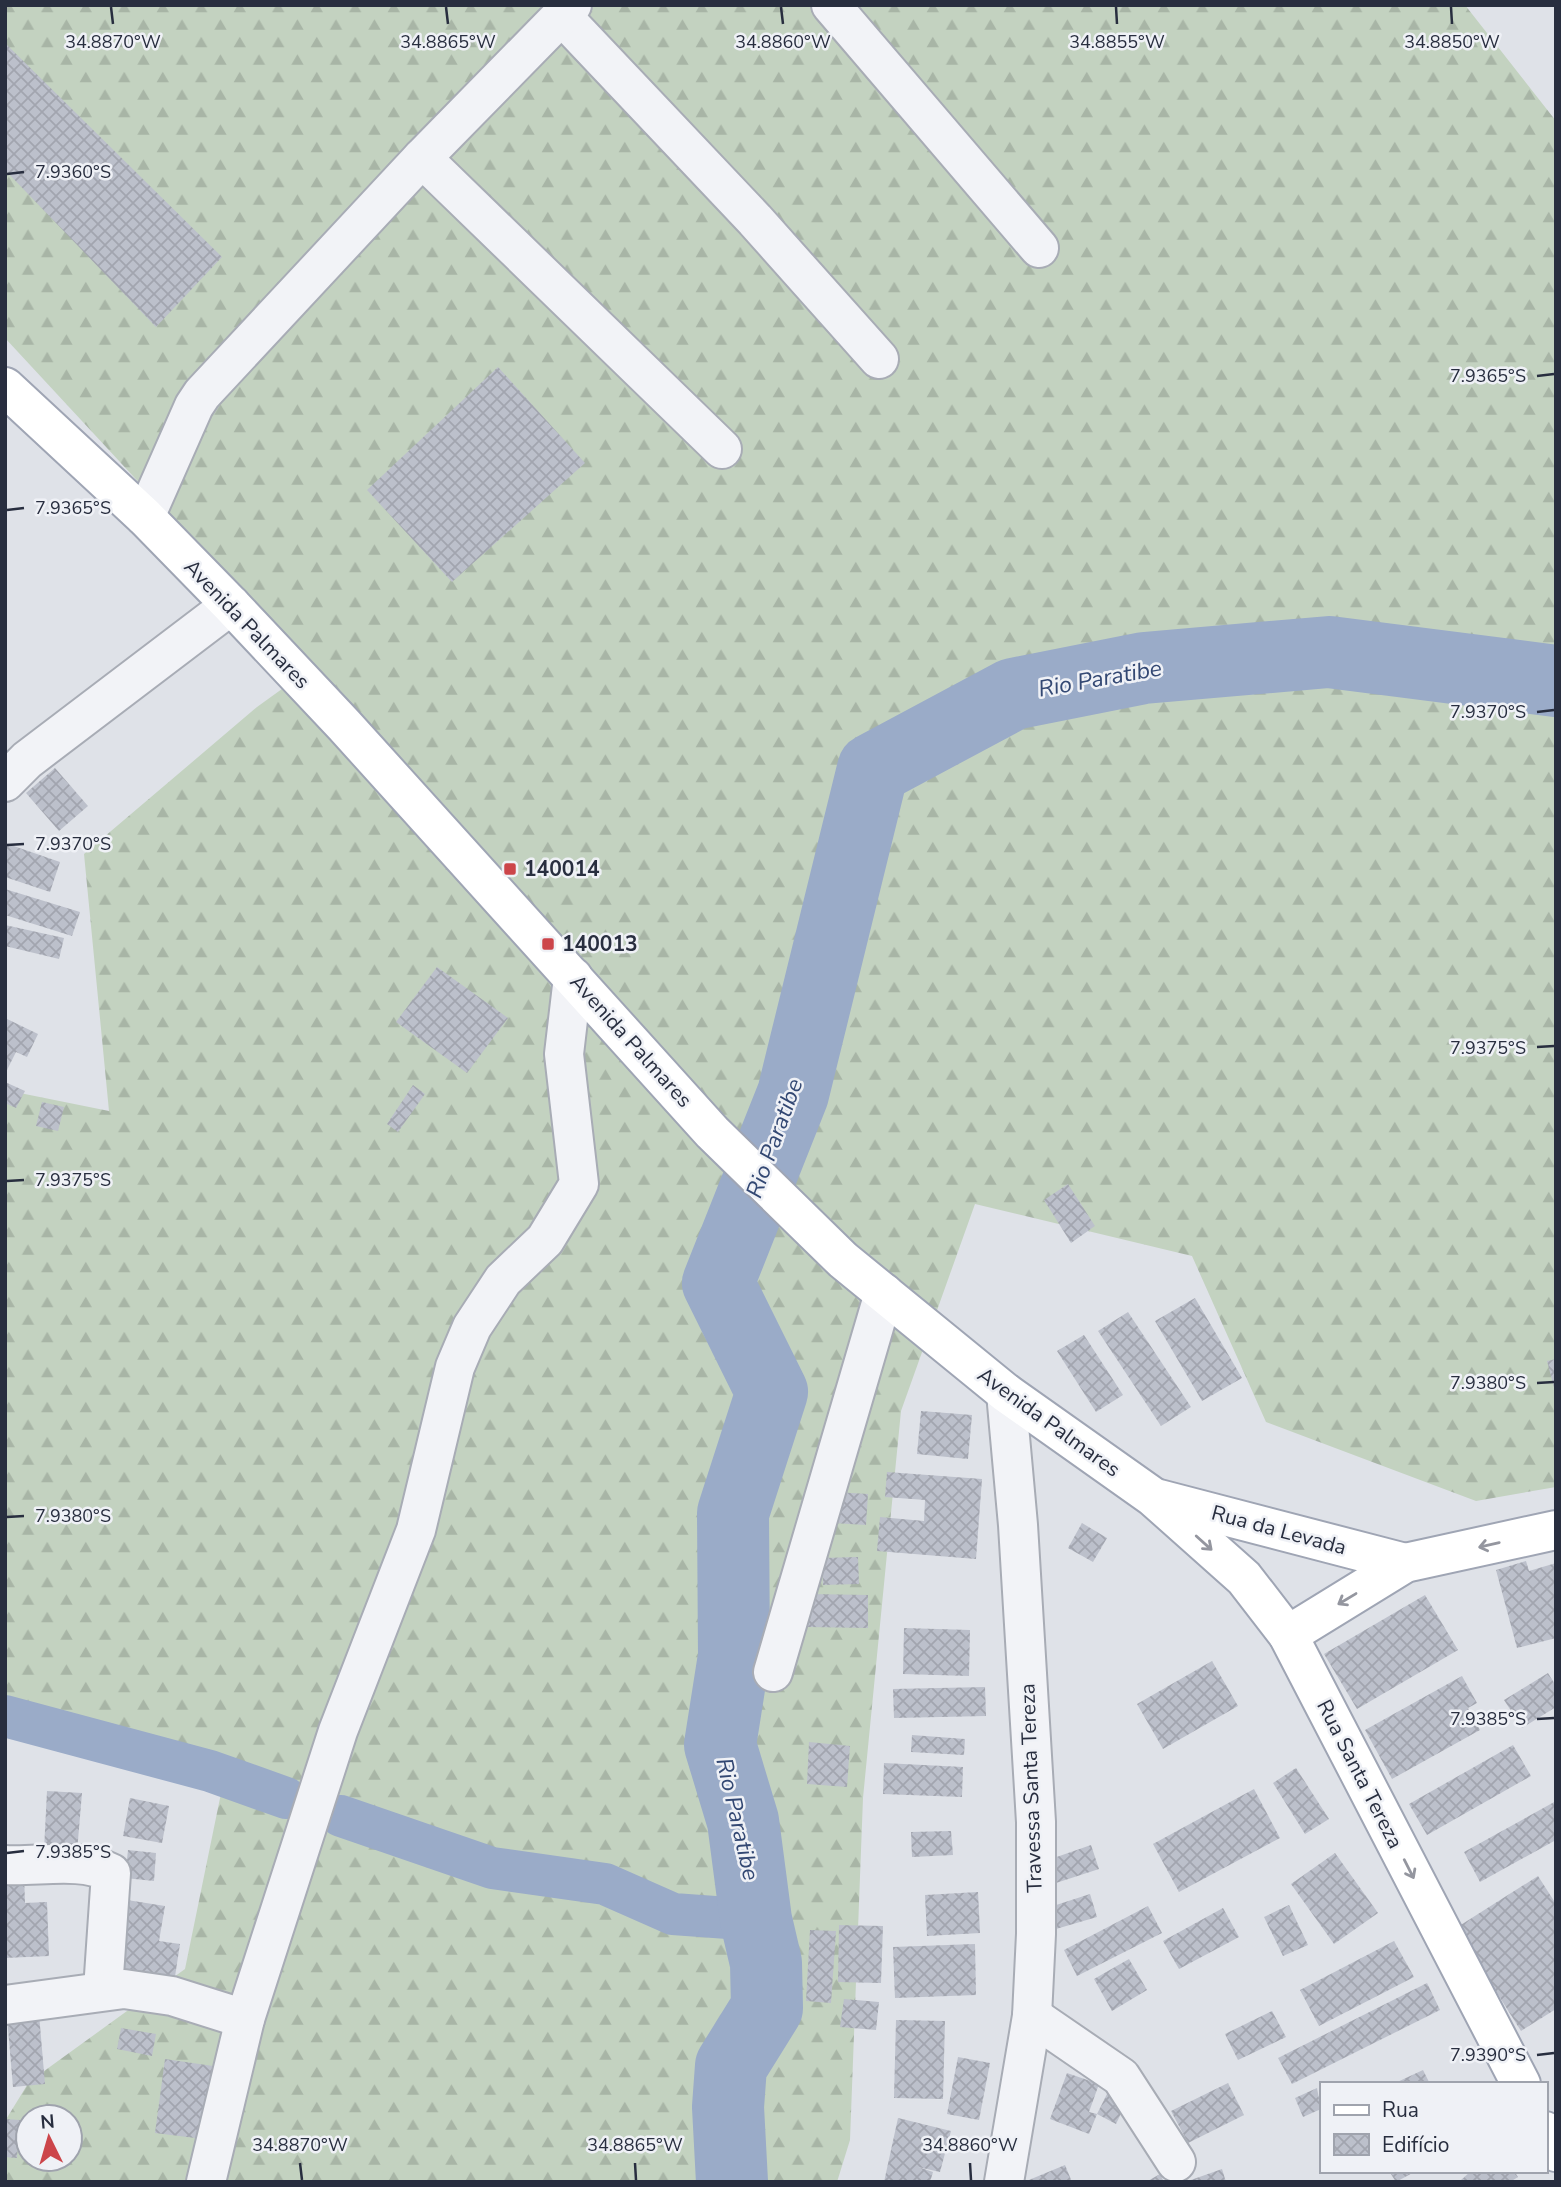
<svg xmlns="http://www.w3.org/2000/svg" width="1561" height="2187" font-family="'Nunito Sans',sans-serif">
<style>
.forest{fill:url(#forest-firs);fill-rule:evenodd}
.lines{fill:none;stroke-linecap:round;stroke-linejoin:round}
.canal{stroke:#9aabc8;stroke-width:42}
.river{stroke:#9aabc8;stroke-width:72}
.building{fill:url(#building-cross-hatch)}
.minor-casing{stroke:#a8acb5;stroke-width:42}
.major-casing{stroke:#9fa5b4;stroke-width:42}
.minor{stroke:#f2f3f7;stroke-width:38}
.major{stroke:#fff;stroke-width:38}
.oneway{stroke:#94969f}
.ticks{fill:none;stroke:#282e3f;stroke-width:2.5}
.poi-dot{fill:#cc454a;stroke:#eff1f6;stroke-width:2.5}
.labels{text-anchor:middle;stroke-width:5;stroke-linejoin:round;paint-order:stroke}
.street-label{font-size:21px;fill:#282e3f;stroke:#eff1f6}
.poi-label{font-size:21px;font-weight:bold;fill:#282e3f;stroke:#eff1f6;text-anchor:start}
.water-label{font-size:23px;font-style:italic;fill:#334873;stroke:#eff1f6}
.ticks-label{font-size:18px;text-anchor:middle;fill:#282e3f;stroke:#eff1f6;stroke-width:5;stroke-linejoin:round;paint-order:stroke}
</style>
<defs>
<pattern id="forest-firs" width="22" height="20" patternUnits="userSpaceOnUse" patternTransform="scale(1.75)"><rect width="22" height="20" fill="#c3d2c0"/><path d="M5 1l3.5 6h-7zM16 11l3.5 6h-7z" fill="#a8b5a6"/></pattern>
<pattern id="building-cross-hatch" width="8" height="8" patternUnits="userSpaceOnUse" patternTransform="scale(1.75)"><rect width="8" height="8" fill="#bcc0cb"/><path d="M0 0l8 8M0 8l8-8" fill="none" stroke="#a2a5af"/></pattern>
</defs>
<rect width="100%" height="100%" fill="#dfe2e8"/>
<!-- forest -->
<path class="forest" d="M5,5H1465L1556,121V1487L1476,1501L1266,1422L1192,1256L975,1204L901,1411L863,1798L850,2140L837,2182H5V2121L29,2082L185,1969L227,1764L5,1701V1090L109,1111L84,854L257,707L311,668L5,338ZM28,2117H70V2159H28Z"/>
<g class="lines">
<!-- canal -->
<g class="canal">
<polyline points="5,1716 210,1771 286,1798"/>
<polyline points="341,1816 492,1868 605,1884 673,1914 756,1920"/>
</g>
<!-- river -->
<polyline class="river" points="732,2182 728,2107 731,2066 767,2008 766,1963 756,1920 743,1821 720,1745 734,1656 733,1513 772,1392 718,1283 793,1094 873,769 1013,694 1144,668 1329,652 1556,681"/>
</g>
<!-- building -->
<g class="building">
<polygon points="5,43 222,257 156,327 5,170"/>
<polygon points="498,367 585,463 452,582 367,490"/>
<polygon points="55,768 88,806 59,831 26,793"/>
<polygon points="5,843 60,862 50,892 5,877"/>
<polygon points="5,889 80,912 72,936 5,915"/>
<polygon points="5,925 64,938 59,959 5,946"/>
<polygon points="437,967 508,1018 467,1073 396,1022"/>
<polygon points="5,1018 38,1034 27,1057 16,1052 5,1074"/>
<polygon points="5,1082 25,1091 16,1108 5,1103"/>
<polygon points="413,1085 425,1094 398,1132 387,1124"/>
<polygon points="42,1102 64,1107 58,1131 36,1126"/>
<polygon points="1068,1184 1095,1226 1071,1243 1044,1200"/>
<polygon points="1195,1298 1242,1378 1202,1401 1155,1321"/>
<polygon points="1128,1312 1191,1407 1161,1426 1098,1331"/>
<polygon points="1084,1335 1123,1395 1096,1412 1057,1351"/>
<polygon points="1556,1359 1556,1391 1555,1391 1547,1361"/>
<polygon points="921,1411 972,1415 968,1459 917,1454"/>
<polygon points="887,1472 982,1479 976,1559 877,1551 880,1517 924,1521 925,1500 885,1497"/>
<polygon points="835,1492 868,1494 866,1525 833,1523"/>
<polygon points="1082,1523 1107,1538 1093,1562 1068,1548"/>
<polygon points="858,1557 859,1584 823,1585 822,1558"/>
<polygon points="1526,1561 1529,1571 1556,1563 1556,1638 1517,1648 1496,1570"/>
<polygon points="809,1594 868,1595 868,1628 808,1627"/>
<polygon points="1425,1595 1458,1650 1357,1709 1324,1654"/>
<polygon points="904,1628 970,1630 969,1676 903,1674"/>
<polygon points="1212,1661 1238,1706 1163,1749 1137,1704"/>
<polygon points="1548,1673 1556,1686 1556,1707 1522,1728 1504,1700"/>
<polygon points="1462,1676 1477,1703 1468,1708 1480,1730 1392,1779 1365,1730"/>
<polygon points="985,1687 986,1716 894,1718 893,1689"/>
<polygon points="912,1735 965,1739 964,1755 911,1752"/>
<polygon points="809,1742 850,1746 847,1787 807,1784"/>
<polygon points="1513,1745 1531,1776 1427,1835 1409,1804"/>
<polygon points="884,1763 963,1767 962,1797 883,1794"/>
<polygon points="1296,1768 1329,1819 1305,1834 1273,1783"/>
<polygon points="1254,1789 1280,1838 1179,1892 1153,1844"/>
<polygon points="47,1791 82,1793 77,1852 44,1850"/>
<polygon points="130,1798 169,1806 162,1843 123,1836"/>
<polygon points="1556,1801 1556,1840 1480,1882 1464,1852"/>
<polygon points="951,1831 953,1855 912,1857 911,1832"/>
<polygon points="1091,1845 1099,1869 1056,1883 1048,1860"/>
<polygon points="128,1850 156,1853 154,1881 125,1878"/>
<polygon points="1335,1853 1378,1913 1334,1944 1291,1884"/>
<polygon points="5,1874 24,1874 25,1903 47,1902 49,1956 5,1958"/>
<polygon points="1538,1876 1556,1904 1556,2009 1521,2031 1456,1928"/>
<polygon points="978,1892 980,1933 927,1936 925,1895"/>
<polygon points="1090,1894 1097,1917 1056,1929 1050,1907"/>
<polygon points="127,1900 165,1906 159,1941 180,1944 174,1983 115,1974"/>
<polygon points="1289,1905 1308,1945 1283,1956 1264,1917"/>
<polygon points="1148,1906 1162,1933 1077,1976 1064,1950"/>
<polygon points="1223,1908 1239,1937 1179,1969 1163,1941"/>
<polygon points="839,1925 883,1926 881,1983 838,1982"/>
<polygon points="810,1930 836,1931 831,2003 806,2001"/>
<polygon points="1394,1941 1414,1977 1319,2026 1300,1990"/>
<polygon points="975,1944 976,1995 895,1998 893,1947"/>
<polygon points="1129,1959 1147,1990 1112,2011 1094,1979"/>
<polygon points="1427,1983 1440,2010 1292,2084 1278,2058"/>
<polygon points="844,1999 879,2002 876,2030 840,2027"/>
<polygon points="1272,2011 1286,2037 1238,2060 1225,2034"/>
<polygon points="39,2014 45,2084 13,2087 7,2017"/>
<polygon points="896,2020 945,2021 943,2099 894,2098"/>
<polygon points="121,2028 156,2034 152,2056 117,2049"/>
<polygon points="958,2057 990,2063 979,2120 947,2114"/>
<polygon points="165,2059 213,2066 203,2139 155,2133"/>
<polygon points="1423,2070 1430,2084 1393,2084"/>
<polygon points="1067,2073 1099,2084 1089,2112 1097,2114 1089,2134 1050,2119"/>
<polygon points="1228,2083 1244,2115 1188,2143 1171,2111"/>
<polygon points="1110,2088 1129,2097 1116,2124 1097,2114"/>
<polygon points="1317,2088 1321,2109 1303,2117 1295,2098"/>
<polygon points="898,2118 951,2131 940,2172 918,2167 933,2172 930,2182 884,2182"/>
<polygon points="5,2119 20,2120 17,2158 5,2157"/>
<polygon points="1065,2165 1072,2182 1024,2182"/>
<polygon points="1222,2169 1226,2182 1188,2182 1188,2181"/>
<polygon points="1389,2171 1416,2171 1396,2182"/>
<polygon points="1471,2171 1514,2171 1518,2177 1510,2182 1459,2182"/>
<polygon points="1160,2174 1164,2182 1146,2182"/>
</g>
<g class="lines">
<defs>
<g id="minor">
<polyline points="831,5 1039,248"/>
<polyline points="562,16 755,220 879,359"/>
<polyline points="422,158 722,449"/>
<polyline points="145,517 194,406 202,394 422,158 572,5"/>
<polyline points="5,782 27,760 231,605"/>
<polyline points="773,1672 884,1293"/>
<path d="M5,1865C39,1867 81,1857 111,1873L103,1990"/>
<polyline points="5,2005 124,1989 172,1996 245,2019"/>
<polyline points="1032,2016 1121,2077 1176,2162"/>
<polyline points="206,2182 245,2019 338,1731 416,1530 455,1367 472,1327 503,1280 545,1240 579,1184 564,1054 573,977"/>
<polyline points="1004,2182 1032,2016 1036,1934 1036,1822 1018,1525 1006,1393"/>
</g>
<g id="major">
<polyline points="5,387 145,517 231,605 344,725 712,1132 843,1260 1006,1393 1153,1497 1244,1578 1288,1635 1521,2084"/>
<polyline points="1159,1499 1405,1563"/>
<polyline points="1288,1635 1405,1563 1556,1530"/>
<polyline points="1545,2131 1556,2152"/>
</g>
</defs>
<!-- minor casing -->
<use href="#minor" class="minor-casing"/>
<!-- major casing -->
<use href="#major" class="major-casing"/>
<!-- minor -->
<use href="#minor" class="minor"/>
<!-- major -->
<use href="#major" class="major"/>
</g>
<!-- one-way arrows -->
<defs><path id="oneway-shaft" d="M-6 0H5M1.5-3L5.5 0L1.5 3" fill="none" stroke-width="1.6" stroke-linecap="round" stroke-linejoin="round" transform="scale(1.75)"/></defs>
<g class="oneway">
<use href="#oneway-shaft" transform="translate(1204 1543) rotate(42)"/>
<use href="#oneway-shaft" transform="translate(1489 1545) rotate(167)"/>
<use href="#oneway-shaft" transform="translate(1347 1599) rotate(149)"/>
<use href="#oneway-shaft" transform="translate(1409 1869) rotate(63)"/>
</g>
<!-- ticks -->
<path class="ticks" d="M111,7L113,24M446,7L448,24M781,7L783,24M1116,7L1117,24M1451,7L1452,24M7,174L24,172M1537,376L1554,374M7,510L24,508M1537,712L1554,710M7,845L24,844M1537,1047L1554,1046M7,1181L24,1180M1537,1383L1554,1382M7,1517L24,1516M1537,1719L1554,1718M7,1853L24,1851M1537,2055L1554,2053M300,2163L302,2180M635,2163L636,2180M970,2163L971,2180"/>
<!-- markers -->
<g class="poi-dot">
<rect x="503" y="862" width="14" height="14" rx="3.5"/>
<rect x="541" y="937" width="14" height="14" rx="3.5"/>
</g>
<g class="labels">
<!-- street labels -->
<g class="street-label">
<text transform="translate(247 624) rotate(46)" y="7">Avenida Palmares</text>
<text transform="translate(631 1041) rotate(48)" y="7">Avenida Palmares</text>
<text transform="translate(1049 1422) rotate(36)" y="7">Avenida Palmares</text>
<text transform="translate(1279 1530) rotate(15)" y="7">Rua da Levada</text>
<text transform="translate(1360 1774) rotate(63)" y="7">Rua Santa Tereza</text>
<text transform="translate(1031 1788) rotate(-92)" y="7">Travessa Santa Tereza</text>
</g>
<!-- poi labels -->
<g class="poi-label">
<text x="524" y="876">140014</text>
<text x="562" y="951">140013</text>
</g>
<!-- water labels -->
<g class="water-label">
<text transform="translate(1100 678) rotate(-10)" y="8">Rio Paratibe</text>
<text transform="translate(774 1138) rotate(-70)" y="8">Rio Paratibe</text>
<text transform="translate(738 1819) rotate(77)" y="8">Rio Paratibe</text>
</g>
</g>
<g class="ticks-label">
<text x="113" y="48">34.8870°W</text>
<text x="448" y="48">34.8865°W</text>
<text x="783" y="48">34.8860°W</text>
<text x="1117" y="48">34.8855°W</text>
<text x="1452" y="48">34.8850°W</text>
<text x="73" y="178">7.9360°S</text>
<text x="1488" y="382">7.9365°S</text>
<text x="73" y="514">7.9365°S</text>
<text x="1488" y="718">7.9370°S</text>
<text x="73" y="850">7.9370°S</text>
<text x="1488" y="1054">7.9375°S</text>
<text x="73" y="1186">7.9375°S</text>
<text x="1488" y="1389">7.9380°S</text>
<text x="73" y="1522">7.9380°S</text>
<text x="1488" y="1725">7.9385°S</text>
<text x="73" y="1858">7.9385°S</text>
<text x="1488" y="2061">7.9390°S</text>
<text x="300" y="2151">34.8870°W</text>
<text x="635" y="2151">34.8865°W</text>
<text x="970" y="2151">34.8860°W</text>
</g>
<!-- border -->
<rect width="1561" height="2187" fill="none" stroke="#282e3f" stroke-width="14"/>
<!-- legend -->
<rect x="1320" y="2082" width="228" height="91" fill="#eff1f6" stroke="#9fa3ad" stroke-width="2"/>
<rect x="1334" y="2105" width="35" height="10" fill="#ffffff" stroke="#9fa3ad" stroke-width="2"/>
<text x="1382" y="2117" font-size="21" fill="#282e3f">Rua</text>
<rect x="1334" y="2134" width="35" height="21" fill="url(#building-cross-hatch)" stroke="#9fa3ad" stroke-width="2"/>
<text x="1382" y="2152" font-size="21" fill="#282e3f">Edifício</text>
<!-- north arrow -->
<g transform="translate(49 2138) rotate(355)"><circle r="33" fill="#eff1f6" stroke="#9fa3ad" stroke-width="2"/>
<path d="M0-5L12 26L0 18L-12 26Z" fill="#cc454a"/>
<text y="-10" font-size="19" font-weight="bold" text-anchor="middle" fill="#282e3f">N</text>
</g>
</svg>
